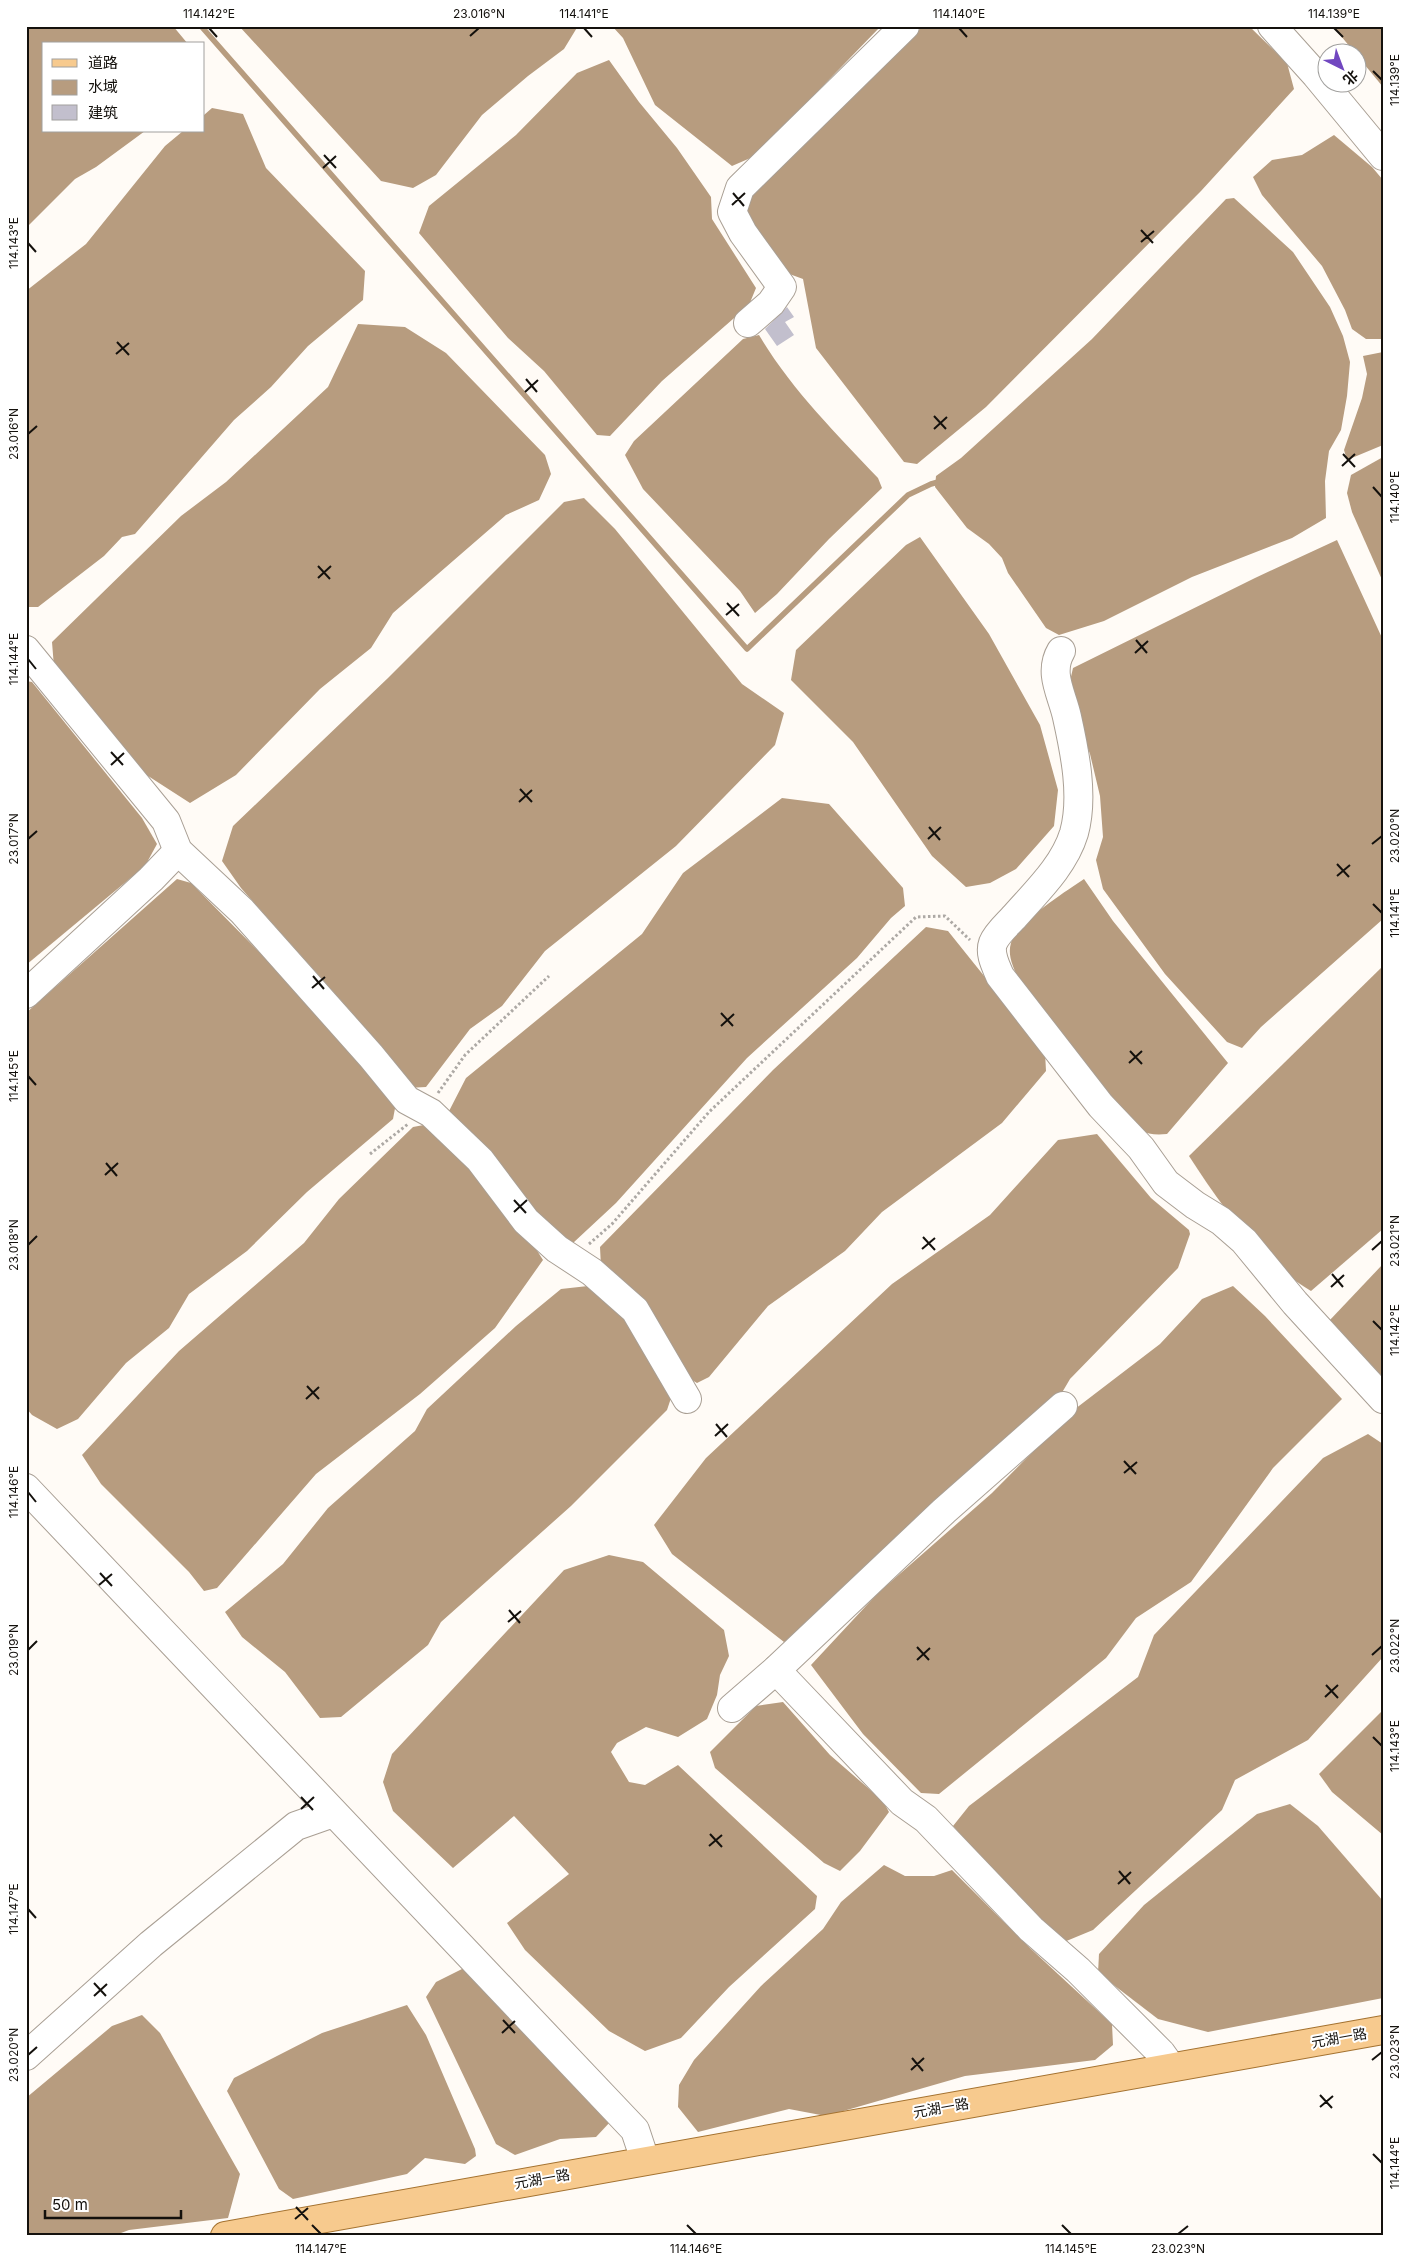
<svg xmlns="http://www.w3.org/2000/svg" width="1409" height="2262" font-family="Inter,'Noto Sans SC',sans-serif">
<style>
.water{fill:#b79c7f}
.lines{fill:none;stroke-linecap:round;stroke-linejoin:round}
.stream{stroke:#b79c7f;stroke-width:5.5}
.building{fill:#c2bfcd}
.minor-casing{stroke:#a99f94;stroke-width:30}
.major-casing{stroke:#a47230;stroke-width:30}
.path{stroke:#ada9a5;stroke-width:3;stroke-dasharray:2.5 2.5;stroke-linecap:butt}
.minor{stroke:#fff;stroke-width:28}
.major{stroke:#f7ca8e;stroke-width:28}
.ticks{fill:none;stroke:#14110d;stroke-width:2}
.labels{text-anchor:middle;stroke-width:4;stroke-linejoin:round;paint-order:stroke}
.street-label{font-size:14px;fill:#14110d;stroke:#fff}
.neatline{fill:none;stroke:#14110d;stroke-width:2}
.ticks-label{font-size:12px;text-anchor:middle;fill:#14110d}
</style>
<rect width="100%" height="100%" fill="#fffbf6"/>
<!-- water -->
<g class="water">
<polygon points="26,26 173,26 188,44 44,44 44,131 145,131 96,167 75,179 26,228"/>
<polygon points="239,26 578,26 564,49 528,76 482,115 436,175 413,188 381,181"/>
<polygon points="612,26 881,26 755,156 732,166 655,105 623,38"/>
<polygon points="923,26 1249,26 1287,63 1294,89 1201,191 986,407 917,464 904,462 816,348 803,279 784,272 745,211 750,192"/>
<polygon points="1337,26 1383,26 1383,87 1336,30"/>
<polygon points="609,60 639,102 677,148 711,197 712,219 756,288 749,305 662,381 610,436 597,435 544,371 508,338 419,233 429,206 516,135 577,73"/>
<polygon points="212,108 243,114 266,168 365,271 363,300 308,346 271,387 234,420 135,534 122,537 104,556 38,607 26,607 26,291 86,244 165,146 183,131 204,131 204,115"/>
<polygon points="1334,135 1372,167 1383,180 1383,339 1366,339 1352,329 1345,310 1322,266 1262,195 1253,177 1272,160 1302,155"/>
<polygon points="1234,198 1293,252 1330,307 1343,336 1350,362 1347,396 1341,430 1329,451 1325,481 1326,518 1292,538 1192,577 1104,621 1059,635 1046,628 1008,573 1002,558 989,544 967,528 935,487 936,476 961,458 1092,339 1226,199"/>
<polygon points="358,324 405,327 446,353 545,455 551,474 539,500 506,515 393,613 371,648 320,689 236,775 190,803 145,774 113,735 54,667 52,642 181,516 226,482 328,387"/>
<path d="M759,335C791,389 835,432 878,478L882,488L829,539L777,594L755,613L740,591L643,489L625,455L634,441L743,339Z"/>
<polygon points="1383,352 1383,445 1347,460 1344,450 1362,398 1367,374 1363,356"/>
<polygon points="1383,457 1383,582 1352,512 1347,493 1351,475"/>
<polygon points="584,498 615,529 742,684 784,713 775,745 676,846 545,951 502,1006 470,1029 426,1087 407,1088 353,1014 241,888 222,861 233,826 388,678 564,502"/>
<polygon points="920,537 989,634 1040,725 1058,790 1054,826 1016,869 990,883 966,887 932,856 853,742 791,680 796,650 906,545"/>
<polygon points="1337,540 1383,640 1383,919 1261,1027 1242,1048 1227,1042 1165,974 1103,889 1096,860 1103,837 1100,796 1090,754 1075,714 1070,681 1073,668 1255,578"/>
<polygon points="26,681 32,682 142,818 157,844 145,866 26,965"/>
<polygon points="782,798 829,804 903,888 905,906 891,918 857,958 747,1058 616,1203 573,1243 554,1239 447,1115 466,1078 642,934 683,873"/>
<polygon points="177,879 191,883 272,965 396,1103 393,1119 307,1192 247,1251 189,1294 169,1328 126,1363 78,1419 57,1429 32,1415 26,1408 26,1013"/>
<path d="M1084,879L1113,921L1228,1063L1167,1134C1146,1136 1140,1131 1125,1118L1019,980C1014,969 1007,956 1011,943C1017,922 1065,892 1084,879Z"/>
<polygon points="926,927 948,931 1045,1052 1046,1071 1002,1123 882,1212 845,1251 768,1306 709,1377 697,1383 685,1376 601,1267 600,1247 773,1070"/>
<path d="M1383,966V1229L1311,1291C1261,1262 1220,1204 1189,1156Z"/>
<polygon points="429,1124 524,1230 543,1260 495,1328 420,1394 316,1474 217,1588 204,1591 189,1572 101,1484 82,1455 179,1351 304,1243 339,1199 413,1127"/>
<polygon points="1097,1134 1151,1198 1189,1230 1190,1234 1178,1268 1070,1379 1060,1396 792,1639 784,1642 672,1554 654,1525 706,1458 892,1284 990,1215 1058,1140"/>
<polygon points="1383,1264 1383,1377 1329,1321"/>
<polygon points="588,1286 617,1305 673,1392 667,1410 571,1506 441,1622 428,1645 341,1717 320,1718 285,1672 242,1637 225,1612 283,1564 328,1508 415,1431 427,1409 516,1326 561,1289"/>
<polygon points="1233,1286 1265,1316 1342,1399 1273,1468 1191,1582 1136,1618 1106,1658 939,1794 921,1793 863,1734 811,1665 878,1593 992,1493 1075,1409 1160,1344 1202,1299"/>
<polygon points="1368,1434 1383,1444 1383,1657 1308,1740 1235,1780 1222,1810 1093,1930 1064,1942 1005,1886 953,1826 969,1806 1138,1677 1154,1635 1323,1458"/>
<polygon points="609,1555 643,1562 724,1630 729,1656 720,1675 717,1695 707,1719 678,1737 646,1727 617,1743 611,1752 629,1782 645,1785 678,1765 817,1896 815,1909 729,1987 681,2038 645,2051 609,2031 525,1950 507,1923 569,1874 514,1816 453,1868 393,1811 383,1782 392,1754 564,1570"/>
<polygon points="783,1702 830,1755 883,1801 889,1812 860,1851 840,1871 824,1863 715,1768 710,1752 756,1706"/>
<polygon points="1383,1710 1383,1835 1332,1792 1319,1774"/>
<polygon points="1290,1804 1318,1826 1383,1901 1383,1998 1208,2032 1158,2019 1098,1973 1099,1954 1144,1905 1257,1814"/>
<polygon points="884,1865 905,1876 934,1876 952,1870 1031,1949 1112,2024 1113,2045 1095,2060 965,2076 826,2116 789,2109 698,2132 678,2107 679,2085 694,2060 761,1986 823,1929 841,1902"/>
<polygon points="464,1968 611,2121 596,2137 560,2139 515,2155 496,2144 426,1997 436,1982"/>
<polygon points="407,2005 426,2035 475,2149 476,2156 465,2164 425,2158 407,2174 293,2199 279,2189 227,2091 234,2078 322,2033"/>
<polygon points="142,2015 160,2033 240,2174 228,2218 129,2230 113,2236 26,2236 26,2098 112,2026"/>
</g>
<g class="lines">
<!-- stream -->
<polyline class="stream" points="201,26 747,649 908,495 931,484 942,481"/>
</g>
<!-- building -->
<polygon class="building" points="787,307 794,317 785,322 794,335 777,346 765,329"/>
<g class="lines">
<defs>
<g id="minor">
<polyline points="1272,26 1316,75 1383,156"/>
<polyline points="748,323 771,303 782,287 743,233 732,212 740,188 905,26"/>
<polyline points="26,650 166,821 178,851 242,911 371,1056 407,1100 431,1113 480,1160 526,1221 557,1249 592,1272 635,1310 687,1399"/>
<path d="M1061,651C1048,673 1062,694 1067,717C1075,753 1084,797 1074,833C1064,866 1036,892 1015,916C1008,924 997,933 993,943C989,954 996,966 1000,976L1101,1106L1141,1148L1166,1183L1195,1205L1221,1221L1244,1241L1295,1303L1383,1399"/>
<polyline points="26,994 151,879 178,851"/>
<polyline points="26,1488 635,2130 645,2160"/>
<polyline points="776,1670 902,1802 926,1819 1031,1929 1078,1970 1161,2053 1171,2067"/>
<polyline points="732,1708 776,1670 944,1511 1063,1406"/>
<polyline points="26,2056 151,1944 296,1826 333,1813"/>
</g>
<polyline id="major" points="225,2236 1383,2030"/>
</defs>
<!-- minor casing -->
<use href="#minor" class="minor-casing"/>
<!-- major casing -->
<use href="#major" class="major-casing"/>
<!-- path -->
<g class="path">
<polyline points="438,1093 465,1055 549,976"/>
<polyline points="370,1154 408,1124"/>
<polyline points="589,1244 612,1224 709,1112 916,917 945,916 970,940"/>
</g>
<!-- minor -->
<use href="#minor" class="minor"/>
<!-- major -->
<use href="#major" class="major"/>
</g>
<!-- ticks -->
<path class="ticks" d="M209,28L217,37M584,28L592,37M959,28L967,37M1334,28L1343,37M470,36L479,28M1373,71L1382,80M324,155L336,168M323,168L336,156M733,193L744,206M732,205L745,193M1141,230L1153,243M1141,242L1154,231M28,243L36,252M117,342L129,355M116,354L129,343M526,379L537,392M525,392L538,380M934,416L946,429M934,429L947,417M28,434L37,426M1343,454L1355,467M1342,466L1355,454M1373,487L1382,497M318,566L330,579M318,578L331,566M727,603L739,616M726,615L739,604M1136,640L1147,653M1135,653L1148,641M28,659L36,669M111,752L123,765M111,765L124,753M520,789L532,802M519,802L532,790M929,827L940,840M28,839L37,831M928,839L941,827M1372,844L1382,836M1337,864L1349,877M1337,876L1350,865M1373,904L1382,913M313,976L324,989M312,988L325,977M721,1013L733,1026M721,1026L734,1014M1130,1051L1142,1064M1129,1063L1142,1051M28,1076L36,1085M106,1163L117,1176M105,1175L118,1163M514,1200L526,1213M514,1212L527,1200M923,1237L935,1250M28,1245L37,1236M922,1249L935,1238M1372,1250L1382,1241M1332,1274L1343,1287M1331,1287L1344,1275M1373,1321L1382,1330M307,1386L319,1399M306,1399L319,1387M716,1424L727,1437M715,1436L728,1424M1124,1461L1136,1474M1124,1473L1137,1462M28,1492L36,1502M100,1573L112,1586M99,1585L112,1574M509,1610L520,1623M508,1622L521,1611M917,1647L929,1660M28,1650L37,1641M1372,1655L1382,1646M917,1660L930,1648M1326,1685L1338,1698M1325,1697L1338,1685M1373,1737L1382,1746M301,1797L313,1810M301,1809L314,1797M710,1834L722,1847M709,1846L722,1835M1119,1871L1130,1884M1118,1884L1131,1872M28,1909L36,1918M94,1983L106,1996M94,1996L107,1984M503,2020L515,2033M502,2033L515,2021M28,2055L37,2047M912,2058L923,2071M1372,2060L1382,2052M911,2070L924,2058M1320,2095L1332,2108M1320,2107L1333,2096M1373,2154L1382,2163M296,2207L308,2220M295,2219L308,2208M312,2225L321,2234M687,2225L696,2234M1062,2225L1071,2234M1178,2234L1188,2226"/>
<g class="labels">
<!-- street labels -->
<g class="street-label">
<text transform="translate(1339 2038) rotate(-10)" y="5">元湖一路</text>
<text transform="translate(941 2108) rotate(-10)" y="5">元湖一路</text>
<text transform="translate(542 2179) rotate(-10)" y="5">元湖一路</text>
</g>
</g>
<!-- border -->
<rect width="1409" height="2262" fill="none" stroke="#ffffff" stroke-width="55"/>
<!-- legend -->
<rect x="42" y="42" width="162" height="90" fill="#ffffff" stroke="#a1a09e"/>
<rect x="52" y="59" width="25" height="8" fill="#f7ca8e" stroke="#a1a09e"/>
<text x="88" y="68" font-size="15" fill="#14110d">道路</text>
<rect x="52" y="80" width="25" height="15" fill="#b79c7f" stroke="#a1a09e"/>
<text x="88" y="92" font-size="15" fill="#14110d">水域</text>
<rect x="52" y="105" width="25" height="15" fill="#c2bfcd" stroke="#a1a09e"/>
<text x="88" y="118" font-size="15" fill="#14110d">建筑</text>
<!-- north arrow -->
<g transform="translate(1342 68) rotate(138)"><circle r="24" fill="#ffffff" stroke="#a1a09e"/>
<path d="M0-4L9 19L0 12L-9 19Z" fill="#7147c0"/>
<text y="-8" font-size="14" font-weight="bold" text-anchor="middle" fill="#14110d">北</text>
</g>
<!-- scale -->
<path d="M45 2210v8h136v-8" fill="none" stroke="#14110d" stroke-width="2.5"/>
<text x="52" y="2210" font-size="15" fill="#14110d" stroke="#ffffff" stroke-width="4" paint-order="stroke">50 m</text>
<rect x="28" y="28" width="1354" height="2206" class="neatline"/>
<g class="ticks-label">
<text x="209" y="18">114.142°E</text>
<text x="479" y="18">23.016°N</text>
<text x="584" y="18">114.141°E</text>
<text x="959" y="18">114.140°E</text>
<text x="1334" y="18">114.139°E</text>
<text transform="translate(1395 80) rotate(-90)" y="4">114.139°E</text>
<text transform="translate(14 243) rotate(-90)" y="4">114.143°E</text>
<text transform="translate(14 434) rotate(-90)" y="4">23.016°N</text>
<text transform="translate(1395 497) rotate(-90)" y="4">114.140°E</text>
<text transform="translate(14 659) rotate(-90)" y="4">114.144°E</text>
<text transform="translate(1395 836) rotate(-90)" y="4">23.020°N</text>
<text transform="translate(14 839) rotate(-90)" y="4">23.017°N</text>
<text transform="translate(1395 913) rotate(-90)" y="4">114.141°E</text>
<text transform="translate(14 1076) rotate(-90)" y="4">114.145°E</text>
<text transform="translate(1395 1241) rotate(-90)" y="4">23.021°N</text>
<text transform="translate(14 1245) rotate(-90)" y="4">23.018°N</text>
<text transform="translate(1395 1330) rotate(-90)" y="4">114.142°E</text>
<text transform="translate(14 1492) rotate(-90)" y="4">114.146°E</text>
<text transform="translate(1395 1646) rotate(-90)" y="4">23.022°N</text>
<text transform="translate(14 1650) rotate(-90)" y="4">23.019°N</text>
<text transform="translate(1395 1746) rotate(-90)" y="4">114.143°E</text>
<text transform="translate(14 1909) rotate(-90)" y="4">114.147°E</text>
<text transform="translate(1395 2052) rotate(-90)" y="4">23.023°N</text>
<text transform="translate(14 2055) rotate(-90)" y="4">23.020°N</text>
<text transform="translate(1395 2163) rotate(-90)" y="4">114.144°E</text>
<text x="321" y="2253">114.147°E</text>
<text x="696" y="2253">114.146°E</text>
<text x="1071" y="2253">114.145°E</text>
<text x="1178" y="2253">23.023°N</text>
</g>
</svg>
